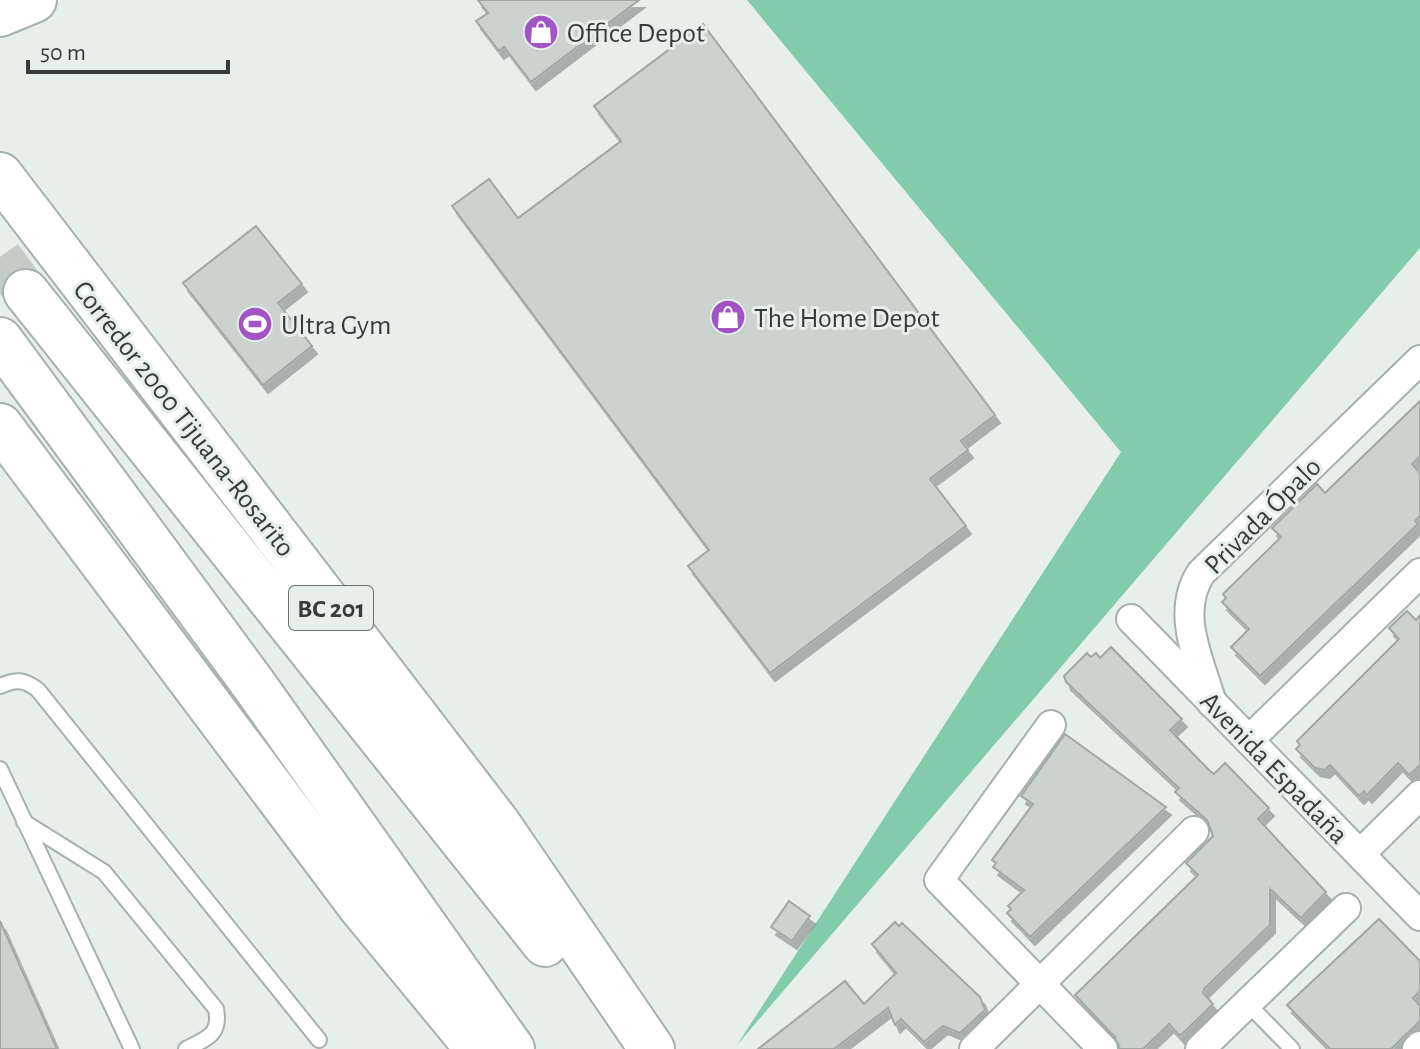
<svg xmlns="http://www.w3.org/2000/svg" width="1420" height="1049" font-family="'Alegreya Sans',sans-serif">
<style>
.green{fill:#82cbab}
.building{fill:#cad3ce;stroke:#9fa8a3;stroke-width:2;filter:url(#shadow)}
.lines{fill:none;stroke-linecap:round;stroke-linejoin:round}
.highway-tunnel{stroke:#c3cbc7;stroke-width:44;stroke-dasharray:44 22;stroke-linecap:butt}
.lane-casing{stroke:#a7b0ac;stroke-width:18}
.street-casing{stroke:#a7b0ac;stroke-width:32}
.primary-casing{stroke:#a7b0ac;stroke-width:48}
.highway-casing{stroke:#a7b0ac;stroke-width:48}
.lane{stroke:#fff;stroke-width:14}
.street{stroke:#fff;stroke-width:28}
.primary{stroke:#fff;stroke-width:44}
.highway{stroke:#fff;stroke-width:44}
.labels{text-anchor:middle;stroke-width:6;stroke-linejoin:round;paint-order:stroke}
.shield{fill:#e6efea;stroke:#6c716f;stroke-width:2}
.shield-label{font-size:26px;font-weight:bold;fill:#383b3a}
.poi-label{font-size:28px;fill:#383b3a;stroke:#e6efea;text-anchor:start}
.street-label{font-size:28px;fill:#383b3a;stroke:#e6efea}
</style>
<defs>
<filter id="shadow"><feDropShadow dx="5" dy="8" stdDeviation="0" flood-color="#0004"/></filter>
</defs>
<rect width="100%" height="100%" fill="#e6efea"/>
<!-- green -->
<polygon class="green" points="747,0 1420,0 1420,248 737,1045 1121,452"/>
<!-- building -->
<g class="building">
<polygon points="478,0 639,0 531,82 504,47 499,51 476,21 488,13"/>
<polygon points="703,24 995,415 961,441 968,450 930,479 966,526 770,673 688,566 709,550 452,206 489,179 518,218 621,141 594,106"/>
<polygon points="256,226 302,284 278,303 312,346 263,385 183,283"/>
<polygon points="1420,401 1420,456 1412,464 1420,473 1420,516 1415,521 1418,524 1260,676 1231,647 1249,629 1222,602 1226,598 1223,594 1281,537 1272,528 1317,484 1325,493"/>
<polygon points="1407,611 1416,620 1420,615 1420,765 1409,775 1398,763 1367,795 1364,791 1359,796 1330,765 1325,770 1315,768 1296,749 1300,745 1297,741 1399,639 1389,628"/>
<polygon points="1111,647 1182,719 1170,730 1209,770 1214,774 1225,763 1269,808 1258,819 1326,892 1301,918 1270,889 1270,925 1204,989 1203,993 1213,1004 1180,1036 1169,1024 1143,1049 1120,1049 1115,1037 1075,995 1198,875 1186,863 1213,836 1207,820 1175,792 1179,788 1066,682 1064,676 1087,653 1091,657 1096,653 1100,658"/>
<polygon points="1065,734 1166,807 1030,937 1007,913 1011,909 1008,906 1024,890 993,867 996,863 992,860 1033,804 1021,796"/>
<polygon points="789,901 810,916 792,941 771,927"/>
<polygon points="1379,919 1420,961 1420,991 1413,998 1420,1006 1420,1021 1391,1049 1330,1049 1287,1005"/>
<polygon points="0,921 57,1049 0,1049"/>
<polygon points="895,922 899,926 902,923 980,997 985,1010 960,1033 943,1026 924,1042 901,1019 895,1025 888,1008 834,1049 758,1049 845,981 864,1004 896,973 872,944"/>
</g>
<g class="lines">
<!-- highway-tunnel -->
<polyline class="highway-tunnel" points="0,257 26,292"/>
<defs>
<g id="lane">
<path d="M0,686C16,679 24,679 38,690L319,1040"/>
<polyline points="0,769 132,1049"/>
<path d="M24,822L104,872L216,1009C221,1035 207,1038 186,1049"/>
<polyline points="1247,1003 1292,1049"/>
</g>
<g id="street">
<polyline points="1131,619 1420,916"/>
<path d="M1212,703C1199,659 1175,613 1201,573L1420,360"/>
<polyline points="1051,725 939,880 1103,1049"/>
<polyline points="1249,740 1420,573"/>
<polyline points="1360,854 1420,795"/>
<polyline points="974,1049 1194,831"/>
<polyline points="1200,1049 1346,908"/>
<polyline points="1417,1049 1420,1046"/>
</g>
<polyline id="primary" points="0,14 34,0"/>
<g id="highway">
<polyline points="0,175 498,824 652,1049"/>
<polyline points="26,292 545,944"/>
<polyline points="0,340 254,685 512,1049"/>
<polyline points="0,426 361,907 478,1049"/>
</g>
</defs>
<!-- lane casing -->
<use href="#lane" class="lane-casing"/>
<!-- street casing -->
<use href="#street" class="street-casing"/>
<!-- primary casing -->
<use href="#primary" class="primary-casing"/>
<!-- highway casing -->
<use href="#highway" class="highway-casing"/>
<!-- lane -->
<use href="#lane" class="lane"/>
<!-- street -->
<use href="#street" class="street"/>
<!-- primary -->
<use href="#primary" class="primary"/>
<!-- highway -->
<use href="#highway" class="highway"/>
</g>
<!-- icons -->
<defs>
<symbol id="shop-disc" viewBox="-11 -11 22 22"><circle r="9.5" fill="#a354c4" stroke="#e6efea"/><path d="M-5-2.5h2.3a2.7 3.5 0 0 1 5.4 0H5L5.5 6h-11ZM-1.5-2.5h3a1.5 2.3 0 0 0-3 0Z" fill="#fff"/></symbol>
<symbol id="stadium-disc" viewBox="-11 -11 22 22"><circle r="9.5" fill="#a354c4" stroke="#e6efea"/><path d="M0-5a6.5 5 0 1 0 0 10a6.5 5 0 1 0 0-10ZM-3.5-1.8h7v3.6h-7Z" fill="#fff"/></symbol>
</defs>
<g fill-rule="evenodd">
<use href="#shop-disc" x="521" y="12" width="40" height="40"/>
<use href="#shop-disc" x="708" y="297" width="40" height="40"/>
<use href="#stadium-disc" x="235" y="304" width="40" height="40"/>
</g>
<g class="labels">
<!-- shield labels -->
<rect class="shield" x="289" y="586" width="84" height="44" rx="6"/>
<g class="shield-label">
<text x="331" y="617">BC 201</text>
</g>
<!-- poi labels -->
<g class="poi-label">
<text x="567" y="42">Office Depot</text>
<text x="754" y="327">The Home Depot</text>
<text x="281" y="334">Ultra Gym</text>
</g>
<!-- street labels -->
<g class="street-label">
<text transform="translate(185 418) rotate(52)" y="10">Corredor 2000 Tijuana-Rosarito</text>
<text transform="translate(1262 515) rotate(-45)" y="10">Privada Ópalo</text>
<text transform="translate(1275 767) rotate(46)" y="10">Avenida Espadaña</text>
</g>
</g>
<!-- scale -->
<path d="M28 60v12h200v-12" fill="none" stroke="#383b3a" stroke-width="4"/>
<text x="40" y="60" font-size="24" fill="#383b3a" stroke="#e6efea" stroke-width="6" paint-order="stroke">50 m</text>
</svg>
